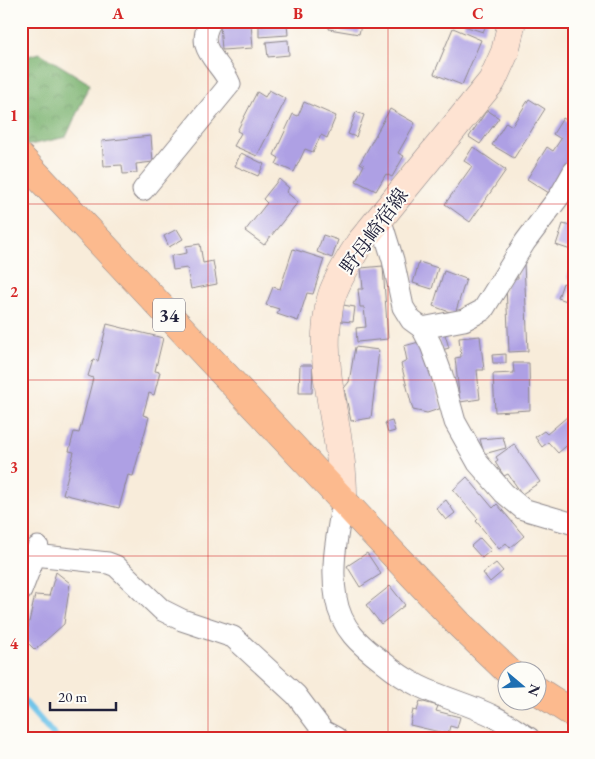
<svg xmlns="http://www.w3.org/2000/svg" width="595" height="759" font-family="'EB Garamond','Noto Serif JP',serif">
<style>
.forest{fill:url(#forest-crowns);stroke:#4e6a55}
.water{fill:#6cc3e9;stroke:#477292}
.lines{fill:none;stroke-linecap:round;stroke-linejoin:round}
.stream{stroke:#6cc3e9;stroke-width:7}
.building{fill:#aea0e4}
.street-casing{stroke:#8d878a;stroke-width:23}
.secondary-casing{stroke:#8d878a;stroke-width:29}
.primary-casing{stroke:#8d878a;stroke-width:29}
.street{stroke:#fff;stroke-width:21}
.secondary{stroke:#fee3d2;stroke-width:28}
.primary{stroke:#fcba8e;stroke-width:28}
.grid{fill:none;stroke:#d62828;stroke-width:1;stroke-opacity:0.55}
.labels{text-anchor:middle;stroke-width:4;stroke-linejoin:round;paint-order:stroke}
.shield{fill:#fdfcf7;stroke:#646373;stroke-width:1}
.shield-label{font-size:19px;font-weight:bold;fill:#22223b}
.street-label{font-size:20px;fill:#22223b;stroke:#fdfcf7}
.neatline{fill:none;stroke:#d62828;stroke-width:2}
.grid-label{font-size:16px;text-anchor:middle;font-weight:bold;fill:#d62828}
</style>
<defs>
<pattern id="forest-crowns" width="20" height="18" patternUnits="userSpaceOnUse" patternTransform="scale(1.25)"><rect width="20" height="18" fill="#7ab26f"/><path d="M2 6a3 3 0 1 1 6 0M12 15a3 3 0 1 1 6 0" fill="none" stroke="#64905c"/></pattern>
</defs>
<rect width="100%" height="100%" fill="#fdfcf7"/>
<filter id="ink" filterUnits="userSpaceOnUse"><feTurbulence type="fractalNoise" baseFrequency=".02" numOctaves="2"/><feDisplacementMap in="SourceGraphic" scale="10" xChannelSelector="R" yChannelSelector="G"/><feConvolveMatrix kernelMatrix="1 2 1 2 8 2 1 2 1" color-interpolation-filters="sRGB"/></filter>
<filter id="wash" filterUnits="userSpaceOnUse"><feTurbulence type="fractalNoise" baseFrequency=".0096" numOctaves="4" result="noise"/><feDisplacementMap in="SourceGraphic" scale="20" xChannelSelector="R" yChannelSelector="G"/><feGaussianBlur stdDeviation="1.12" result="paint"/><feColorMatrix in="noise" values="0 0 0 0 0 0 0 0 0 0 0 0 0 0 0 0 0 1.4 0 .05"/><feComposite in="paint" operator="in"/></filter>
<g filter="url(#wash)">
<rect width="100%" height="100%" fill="#f8ecda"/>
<!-- forest -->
<polygon class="forest" points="40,53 90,84 66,137 21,147 21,58"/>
<!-- water -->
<polygon class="water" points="21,198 32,208 25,222 21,305"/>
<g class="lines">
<!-- stream -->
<polyline class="stream" points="21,698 56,738"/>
</g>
<g id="blocks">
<!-- building -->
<g class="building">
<polygon points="330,21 362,21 359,34 329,29"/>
<polygon points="465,21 488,21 483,32 464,26"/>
<polygon points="251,23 253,48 222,50 220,25"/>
<polygon points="287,24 288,35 259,37 259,26"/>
<polygon points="453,28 481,40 462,85 434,74"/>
<polygon points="288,40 289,55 268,57 266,42"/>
<polygon points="269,90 286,99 257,156 234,146 241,133 237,131 257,92 265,97"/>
<polygon points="529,99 545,109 514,158 492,145 506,122 512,126"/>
<polygon points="304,102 336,116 327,138 321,135 313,152 305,149 294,172 276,164 279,158 274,155 293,114 298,116"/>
<polygon points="390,109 415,123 398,153 404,156 392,177 386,174 376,191 356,181 364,165 360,163"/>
<polygon points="487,110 499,118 480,144 469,137"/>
<polygon points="356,112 364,115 356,137 348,134"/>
<polygon points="563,118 574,125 574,142 572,145 574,146 574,153 549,193 527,179 547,147 553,151 561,139 553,134"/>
<polygon points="151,136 153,162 136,164 137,173 123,174 122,165 104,166 102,141"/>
<polygon points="473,147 506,170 470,222 445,204 472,166 464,161"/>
<polygon points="241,153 264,164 258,176 235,166"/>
<polygon points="279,179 289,188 286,192 298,202 264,245 245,231 267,203 263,199"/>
<polygon points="563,224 574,227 574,251 556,245"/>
<polygon points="177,229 183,239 169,247 164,236"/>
<polygon points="323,235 338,240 332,258 317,252"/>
<polygon points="200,244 203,263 213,261 217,284 191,289 187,268 173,270 171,256 187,253 186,246"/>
<polygon points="293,249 324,259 313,294 307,293 298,321 277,314 279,309 266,305 273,287 280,289"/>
<polygon points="419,262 438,268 432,289 413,283"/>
<polygon points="524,263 528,351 509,352 506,286 510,278 518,278 517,264"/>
<polygon points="383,266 388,339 357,342 356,328 366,327 364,307 360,307 358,289 363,289 361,268"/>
<polygon points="444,271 466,279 455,314 433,306"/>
<polygon points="569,271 574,273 574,281 567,278"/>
<polygon points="563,283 571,286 567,301 558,298"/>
<polygon points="343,305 355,307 353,322 341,321"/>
<polygon points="107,324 163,338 155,371 160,372 154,395 149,393 143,415 149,417 133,476 128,475 119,508 63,494 74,452 69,451 74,432 79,433 93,378 88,376 93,360 98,361"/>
<polygon points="444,331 449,348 442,350 437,334"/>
<polygon points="480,336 484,370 477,370 480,399 460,402 455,358 461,357 459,338"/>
<polygon points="419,342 442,408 427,413 413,410 401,364 407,361 404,346"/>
<polygon points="355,347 379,350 371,418 351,421 344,388 349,382"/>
<polygon points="506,354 506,363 493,363 492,355"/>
<polygon points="513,363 529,363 530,410 495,412 493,374 514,373"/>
<polygon points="300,365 313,365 312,393 299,393"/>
<polygon points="574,411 574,445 571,442 558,453 548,442 542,447 535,437 544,431 547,434"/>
<polygon points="392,421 395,431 388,433 385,423"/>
<polygon points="503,437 506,448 484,454 480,439"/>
<polygon points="514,444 540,482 522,494 508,474 504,476 495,462 498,460 496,457"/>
<polygon points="467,477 493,508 497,504 524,536 510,548 506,543 499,549 476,521 478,519 453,490"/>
<polygon points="446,500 455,513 446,520 436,508"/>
<polygon points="480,538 491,550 482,558 471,546"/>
<polygon points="367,553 381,574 360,587 347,566"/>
<polygon points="496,563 503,571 490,582 483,573"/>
<polygon points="56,572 70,583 64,624 35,650 25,640 35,595 49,596"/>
<polygon points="390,586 405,605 381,624 366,605"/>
<polygon points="420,701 438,706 436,711 460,717 457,728 450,726 448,734 410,725 413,710 417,711"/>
</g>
</g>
</g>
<g filter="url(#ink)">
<use href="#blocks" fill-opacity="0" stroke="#8d878a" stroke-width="1"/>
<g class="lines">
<defs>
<g id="street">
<path d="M143,190L230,84C221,61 193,50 211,21"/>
<polyline points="380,218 393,260 403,307 411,320 422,328 464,320 483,310 525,242 561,194 574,171"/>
<polyline points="422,328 431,345 442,375 455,422 478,463 504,493 523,509 574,524"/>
<path d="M343,500C338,532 330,565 336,598C341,629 360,645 384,663C395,672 407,680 419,686C443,698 469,704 493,716C506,722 517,731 529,738"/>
<polyline points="35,555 108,563 116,566 162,610 182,620 233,637 296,695 323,731 336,738"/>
<polyline points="21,591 38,547"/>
</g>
<path id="secondary" d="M343,500C344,443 323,390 326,333C327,320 328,307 332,295C338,277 349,261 359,244L492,81L505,52L512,21"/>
<g id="primary">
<polyline points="21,158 459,624 509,672"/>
<polyline points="538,691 574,714"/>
</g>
</defs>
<!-- street casing -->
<use href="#street" class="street-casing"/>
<!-- secondary casing -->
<use href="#secondary" class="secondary-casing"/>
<!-- primary casing -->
<use href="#primary" class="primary-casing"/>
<!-- street -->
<use href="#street" class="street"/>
<!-- secondary -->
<use href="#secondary" class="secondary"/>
<!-- primary -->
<use href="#primary" class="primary"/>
</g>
</g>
<!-- grid -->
<path class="grid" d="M208,21V738M388,21V738M21,204H574M21,380H574M21,556H574"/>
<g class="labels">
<!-- shield labels -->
<rect class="shield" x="153" y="298.5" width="32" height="33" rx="4"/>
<g class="shield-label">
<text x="169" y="322">34</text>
</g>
<!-- street labels -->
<g class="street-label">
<text transform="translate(374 231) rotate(-54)" y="7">野母崎宿線</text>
</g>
</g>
<!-- margin -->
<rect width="595" height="759" fill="none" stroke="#fdfcf7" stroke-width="55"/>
<!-- north arrow -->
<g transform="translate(522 686) rotate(109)"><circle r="24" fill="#fdfcf7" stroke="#a5a5ac"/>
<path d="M0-4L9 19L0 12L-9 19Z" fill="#1f6fb2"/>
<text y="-8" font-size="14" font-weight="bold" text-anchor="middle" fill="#22223b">N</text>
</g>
<!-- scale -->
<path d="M50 702v8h66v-8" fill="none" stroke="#22223b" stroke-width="2.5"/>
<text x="58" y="702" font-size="15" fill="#22223b" stroke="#fdfcf7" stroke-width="4" paint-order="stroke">20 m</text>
<rect x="28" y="28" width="540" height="704" class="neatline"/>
<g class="grid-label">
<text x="118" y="19">A</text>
<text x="298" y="19">B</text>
<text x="478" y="19">C</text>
<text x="14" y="121">1</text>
<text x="14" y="297">2</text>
<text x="14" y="473">3</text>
<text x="14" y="649">4</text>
</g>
</svg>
